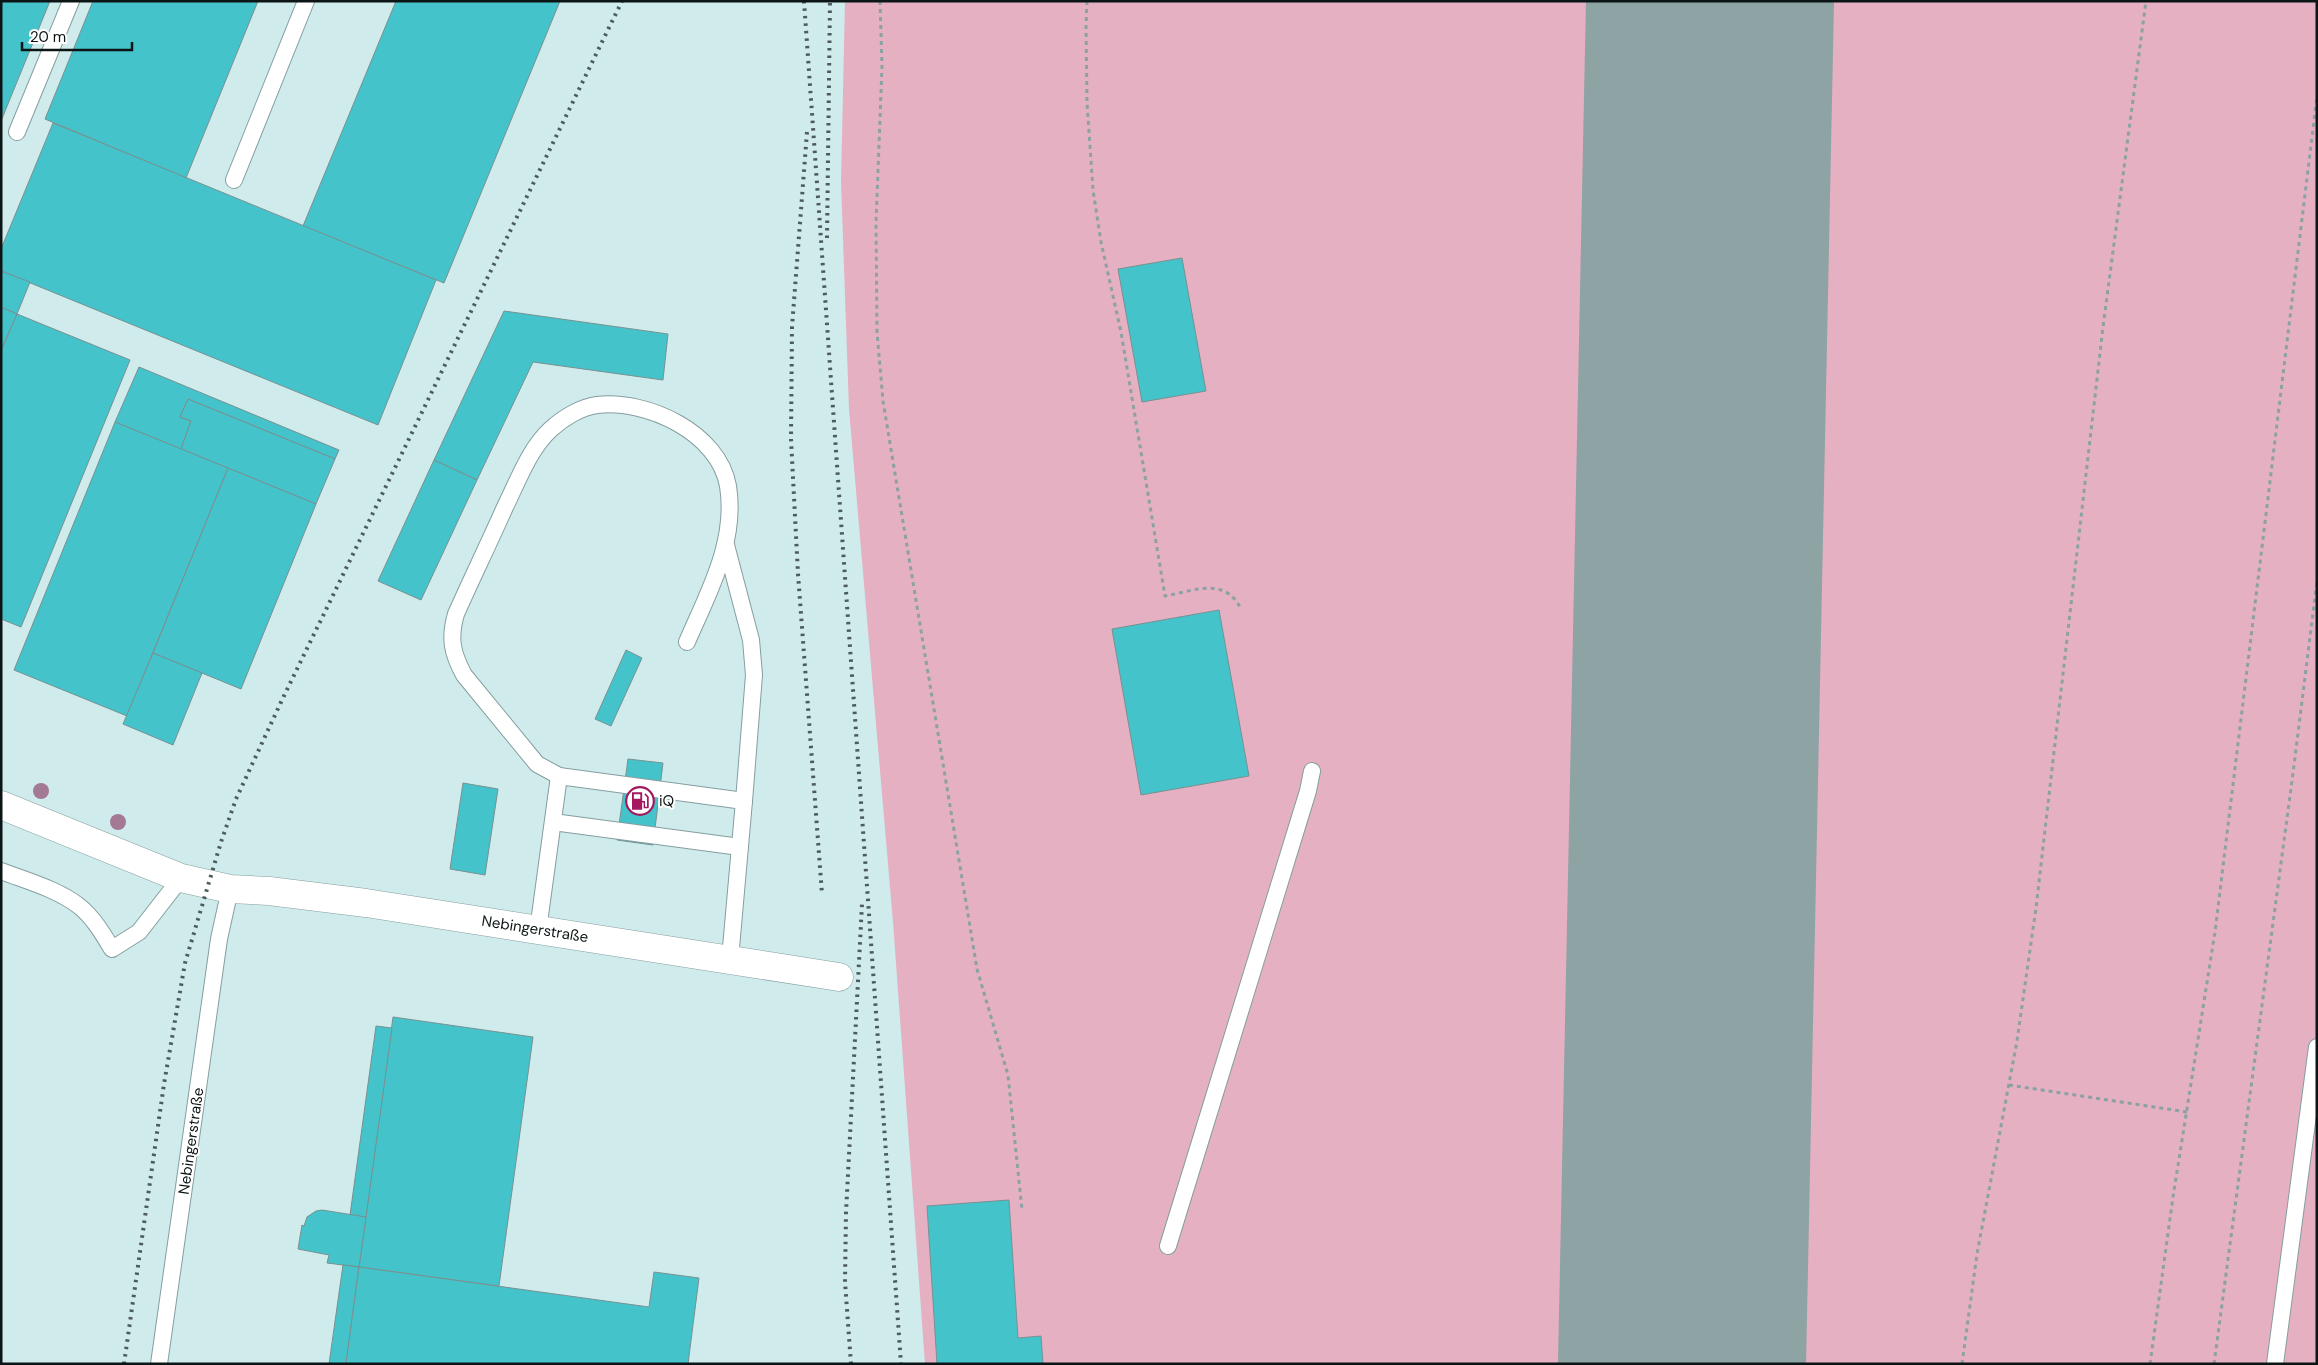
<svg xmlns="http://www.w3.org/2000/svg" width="2318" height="1365" font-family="'DM Sans',sans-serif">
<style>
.green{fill:#e5b0c2}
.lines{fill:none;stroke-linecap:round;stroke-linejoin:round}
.runway{stroke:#8ea3a4;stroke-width:248}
.building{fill:#44c3ca;stroke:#789192}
.service-casing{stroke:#859ea0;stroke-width:18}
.minor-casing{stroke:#859ea0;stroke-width:29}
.path{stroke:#8ca1a2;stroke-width:3;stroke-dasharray:4 4;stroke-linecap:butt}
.service{stroke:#fff;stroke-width:16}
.minor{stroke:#fff;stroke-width:28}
.rail{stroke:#4d5b5c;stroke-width:4;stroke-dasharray:2.5 5;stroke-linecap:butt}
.tree{fill:#a37993}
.labels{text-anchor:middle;stroke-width:4;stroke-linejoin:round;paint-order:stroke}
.poi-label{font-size:15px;fill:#0c1516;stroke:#fff;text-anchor:start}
.street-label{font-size:15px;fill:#0c1516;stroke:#fff}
</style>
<rect width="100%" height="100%" fill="#d0ebec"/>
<!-- green -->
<polygon class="green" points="845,1 2317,1 2317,1364 925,1364 893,922 849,409 841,182"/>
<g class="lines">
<!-- runway -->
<polyline class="runway" points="1682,1364 1710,1"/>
</g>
<!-- building -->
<g class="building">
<polygon points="1,1 50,1 1,121"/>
<polygon points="93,1 258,1 186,178 45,119"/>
<polygon points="396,1 560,1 444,283 303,226"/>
<polygon points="53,123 436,280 378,425 1,271 1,249"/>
<polygon points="1182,258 1206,391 1142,402 1118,269"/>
<polygon points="1,271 30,282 17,314 1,307"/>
<polygon points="1,307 17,314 1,351"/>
<polygon points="504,311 668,334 663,380 533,362 477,480 434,460"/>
<polygon points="17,314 130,360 21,627 1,619 1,351"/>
<polygon points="139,367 339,450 335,459 188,399 180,417 191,421 181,449 115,422"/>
<polygon points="188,399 335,459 316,504 181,449 191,421 180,417"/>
<polygon points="115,422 228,468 127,716 14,670"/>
<polygon points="434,460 477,480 421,600 378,581"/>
<polygon points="228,468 316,504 241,689 153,653"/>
<polygon points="1219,610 1249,776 1141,795 1112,629"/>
<polygon points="626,650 642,658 611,726 595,719"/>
<polygon points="153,653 202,673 173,745 123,724"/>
<polygon points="628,759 663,763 653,845 617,840"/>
<polygon points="463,783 498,789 485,875 450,869"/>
<polygon points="393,1017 533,1037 499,1286 359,1267"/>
<polygon points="376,1026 392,1028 366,1217 350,1215"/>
<polygon points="1009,1200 1018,1338 1041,1336 1043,1364 937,1364 927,1206"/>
<polygon points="322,1210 366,1217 359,1267 327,1263 329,1255 298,1249 302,1225 304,1226 307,1217 316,1211"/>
<polygon points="343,1265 359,1267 346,1364 329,1364"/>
<polygon points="359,1267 649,1307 654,1272 699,1278 688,1364 346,1364"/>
</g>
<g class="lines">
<defs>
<g id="service">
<polyline points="17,132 71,1"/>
<polyline points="234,180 306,1"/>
<polyline points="726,545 751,640 754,675 744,801"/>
<path d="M559,776L537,764L464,675C452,653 449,638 456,614C472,578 489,543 505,507C518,481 529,449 551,429C563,418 581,407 597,405C647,399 719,433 728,486C737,542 708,593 687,642"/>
<polyline points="553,822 740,847"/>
<path d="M1,871C27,881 57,889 79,906C93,917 103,934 112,949L139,932L181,878"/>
<polyline points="538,930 559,776 744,801 730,959"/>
<polyline points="1168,1246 1308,791 1312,771"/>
<polyline points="159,1364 219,939 230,889"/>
<polyline points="2275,1364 2317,1047"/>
</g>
<polyline id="minor" points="1,805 181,878 230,889 269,891 366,903 839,977"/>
</defs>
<!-- service casing -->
<use href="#service" class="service-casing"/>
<!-- minor casing -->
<use href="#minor" class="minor-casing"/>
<!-- path -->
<g class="path">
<polyline points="880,1 882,66 876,223 877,332 883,401 977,969 1008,1075 1022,1210"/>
<path d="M1087,1L1086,25L1087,103L1093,190L1101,242L1121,332L1165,596C1193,591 1225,576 1241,609"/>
<polyline points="2009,1085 2187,1112"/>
<polyline points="1962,1364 1977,1254 2017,1041 2036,908 2103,327 2146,1"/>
<polyline points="2150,1364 2173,1197 2215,932 2317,96"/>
<polyline points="2214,1364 2292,781 2317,581"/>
</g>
<!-- service -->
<use href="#service" class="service"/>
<!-- minor -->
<use href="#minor" class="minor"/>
<!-- rail -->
<g class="rail">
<polyline points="804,1 901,1364"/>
<polyline points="807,132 792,327 791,439 798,574 822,894"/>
<polyline points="827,238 830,1"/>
<polyline points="124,1364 164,1084 185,963 221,842 236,799 282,700 622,1"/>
<polyline points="851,1364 845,1282 846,1213 862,904"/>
</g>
</g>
<!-- trees -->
<g class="tree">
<circle cx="41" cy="791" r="8"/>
<circle cx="118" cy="822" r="8"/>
</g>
<!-- icons -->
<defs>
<symbol id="fuel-ring" viewBox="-11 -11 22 22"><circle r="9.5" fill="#fff" stroke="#a3185f" stroke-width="1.5"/><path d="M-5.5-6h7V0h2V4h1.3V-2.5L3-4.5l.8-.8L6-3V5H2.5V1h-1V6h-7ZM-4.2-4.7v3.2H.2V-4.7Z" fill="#a3185f"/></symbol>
</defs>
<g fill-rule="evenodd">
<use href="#fuel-ring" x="624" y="785" width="32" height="32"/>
</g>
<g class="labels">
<!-- poi labels -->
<g class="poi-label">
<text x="659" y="806">iQ</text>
</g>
<!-- street labels -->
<g class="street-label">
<text transform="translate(535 929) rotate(9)" y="5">Nebingerstraße</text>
<text transform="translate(191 1141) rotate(-82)" y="5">Nebingerstraße</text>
</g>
</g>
<!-- border -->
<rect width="2318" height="1365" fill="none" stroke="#0c1516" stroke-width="5"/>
<!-- scale -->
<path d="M22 42v8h110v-8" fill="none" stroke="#0c1516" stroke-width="2.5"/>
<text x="30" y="42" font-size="15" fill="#0c1516" stroke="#ffffff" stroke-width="4" paint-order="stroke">20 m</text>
</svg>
